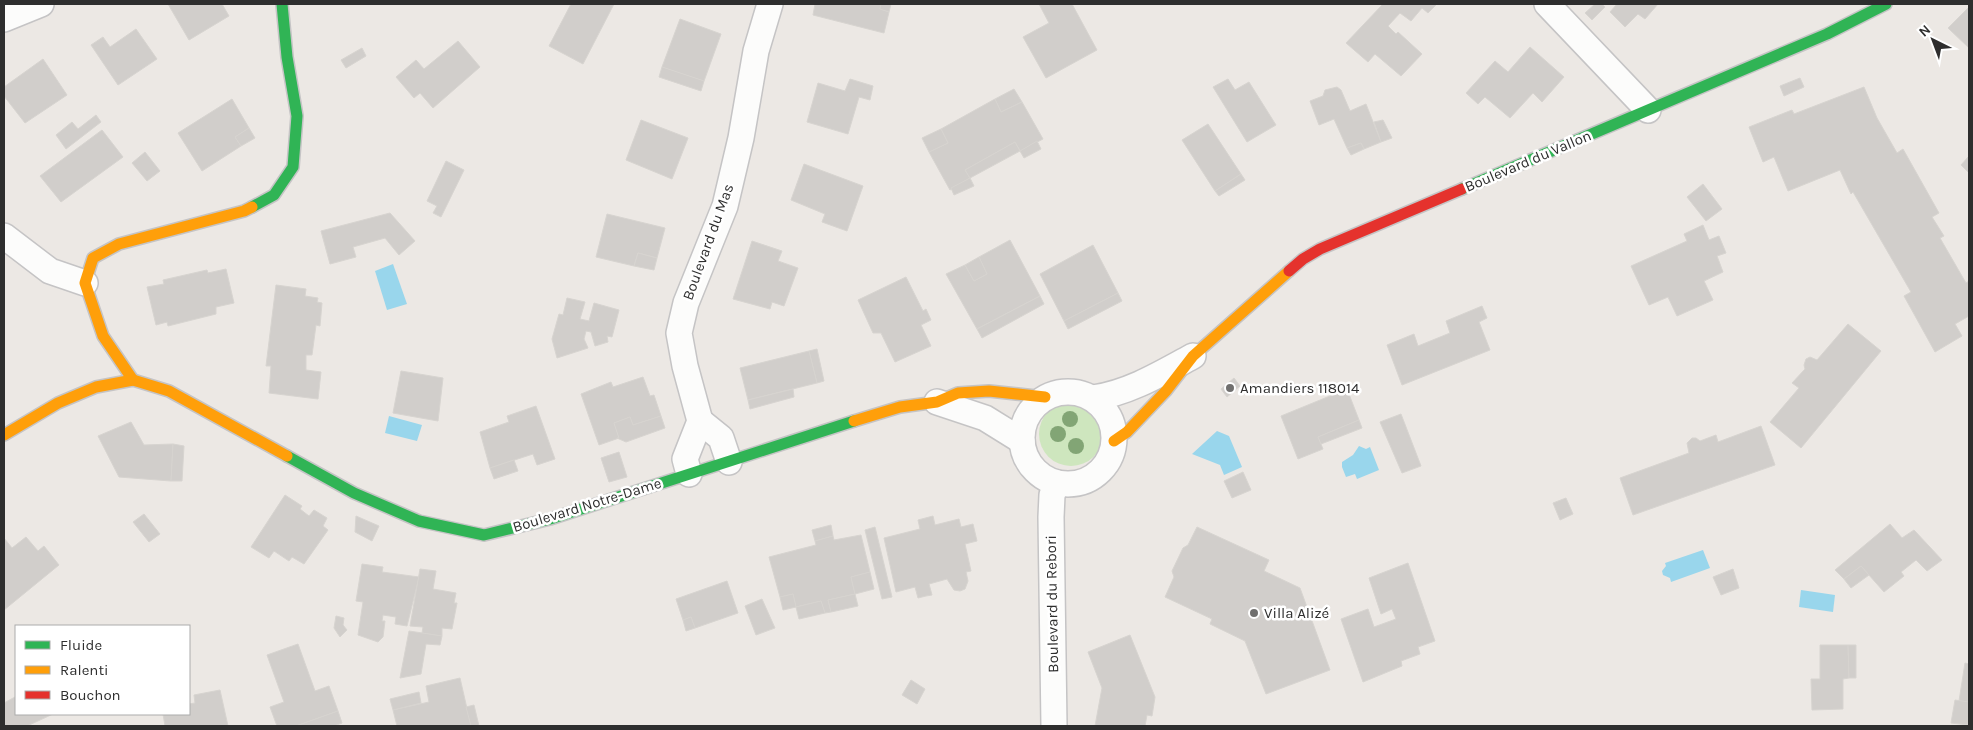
<svg xmlns="http://www.w3.org/2000/svg" width="1973" height="730" font-family="Karla,sans-serif">
<style>
.green{fill:#cee6be}
.water{fill:#99d6ec}
.building{fill:#d1cecb;stroke:#d7d4d0}
.lines{fill:none;stroke-linecap:round;stroke-linejoin:round}
.street-casing{stroke:#c5c4c5;stroke-width:28}
.fast-casing{stroke:#c5c4c5;stroke-width:14}
.slow-casing{stroke:#c5c4c5;stroke-width:14}
.jam-casing{stroke:#c5c4c5;stroke-width:14}
.street{stroke:#fcfcfb;stroke-width:25}
.fast{stroke:#30b455;stroke-width:11}
.slow{stroke:#ff9f0a;stroke-width:11}
.jam{stroke:#e5322d;stroke-width:11}
.tree{fill:#82a575}
.poi-dot{fill:#706f6e;stroke:#fff;stroke-width:2}
.labels{text-anchor:middle;stroke-width:5;stroke-linejoin:round;paint-order:stroke}
.street-label{font-size:15px;fill:#2e2e2e;stroke:#fff}
.poi-label{font-size:15px;fill:#2e2e2e;stroke:#fff;text-anchor:start}
</style>
<rect width="100%" height="100%" fill="#ece8e4"/>
<!-- green -->
<circle class="green" cx="1071" cy="434" r="32"/>
<!-- water -->
<g class="water">
<polygon points="393,264 407,304 387,310 375,271"/>
<polygon points="389,416 422,425 417,441 385,433"/>
<polygon points="1217,431 1229,436 1242,467 1224,475 1220,465 1192,454"/>
<polygon points="1359,446 1366,449 1370,447 1379,470 1357,479 1355,474 1346,477 1342,467 1342,462 1353,455"/>
<polygon points="1703,550 1710,568 1671,582 1670,578 1663,575 1662,571 1666,566 1665,563"/>
<polygon points="1801,590 1835,595 1833,612 1799,607"/>
</g>
<!-- building -->
<g class="building">
<polygon points="168,4 222,4 229,16 189,40"/>
<polygon points="571,4 614,4 583,64 549,46"/>
<polygon points="815,4 881,4 880,9 889,12 884,33 813,15"/>
<polygon points="881,4 891,4 889,12 880,9"/>
<polygon points="1039,4 1072,4 1097,50 1046,78 1023,37 1049,23"/>
<polygon points="1383,4 1437,4 1428,13 1422,8 1411,21 1400,13 1388,26 1396,34 1398,32 1422,54 1401,76 1375,54 1368,62 1346,43"/>
<polygon points="1595,4 1602,4 1605,7 1592,20 1585,13"/>
<polygon points="1617,4 1658,4 1645,19 1638,14 1625,27 1610,12"/>
<polygon points="1969,7 1969,48 1948,28"/>
<polygon points="680,19 721,34 704,81 662,67"/>
<polygon points="136,29 157,59 118,85 91,45 103,37 110,47"/>
<polygon points="458,41 480,67 433,108 420,93 414,98 396,77 416,60 424,69"/>
<polygon points="1530,47 1564,77 1542,102 1533,93 1510,118 1485,97 1478,104 1466,93 1495,61 1508,72"/>
<polygon points="362,48 366,56 346,68 341,60"/>
<polygon points="43,59 67,95 25,123 4,96 4,87"/>
<polygon points="662,67 704,81 701,91 659,77"/>
<polygon points="1800,78 1804,87 1784,96 1780,86"/>
<polygon points="850,79 873,86 870,100 859,97 848,134 807,122 818,83 845,91"/>
<polygon points="1228,79 1235,90 1249,82 1276,125 1247,142 1213,87"/>
<polygon points="1337,87 1341,90 1350,111 1366,104 1381,142 1364,149 1361,143 1347,148 1334,119 1319,125 1310,101 1323,96 1325,90"/>
<polygon points="1864,87 1877,118 1897,153 1903,149 1939,213 1932,217 1944,236 1940,238 1966,283 1969,281 1969,316 1955,324 1962,336 1935,352 1904,296 1911,292 1853,192 1851,194 1840,170 1788,191 1774,157 1763,162 1749,127 1792,110 1794,114"/>
<polygon points="1014,89 1022,102 1001,112 995,99"/>
<polygon points="232,99 249,128 235,137 241,146 202,171 178,133"/>
<polygon points="995,99 1001,112 1022,102 1043,139 1020,151 1015,142 965,170 970,178 950,190 929,152 948,143 941,129"/>
<polygon points="96,115 101,122 66,149 56,135 72,122 78,129"/>
<polygon points="641,120 688,138 672,179 626,160"/>
<polygon points="1383,120 1392,138 1381,142 1374,122"/>
<polygon points="1208,124 1241,174 1215,191 1182,140"/>
<polygon points="249,128 255,138 241,146 235,137"/>
<polygon points="941,129 948,143 929,152 922,138"/>
<polygon points="102,130 123,157 61,202 40,176"/>
<polygon points="1037,141 1041,149 1024,158 1020,151"/>
<polygon points="1015,142 1020,151 970,178 965,170"/>
<polygon points="1361,143 1364,149 1351,155 1347,148"/>
<polygon points="145,152 160,171 147,181 132,163"/>
<polygon points="1969,156 1969,173 1961,165"/>
<polygon points="446,161 464,170 441,217 433,213 437,206 427,201"/>
<polygon points="804,164 863,186 847,231 822,222 825,214 791,200"/>
<polygon points="1241,174 1245,180 1219,196 1215,191"/>
<polygon points="970,178 974,186 954,195 951,188"/>
<polygon points="1703,184 1722,209 1706,221 1687,197"/>
<polygon points="390,213 415,241 399,255 385,238 353,247 356,257 330,264 321,231"/>
<polygon points="607,214 665,228 657,258 638,253 634,266 596,257"/>
<polygon points="1703,225 1709,240 1719,236 1726,253 1717,256 1723,272 1704,281 1713,300 1677,316 1668,297 1649,305 1631,266 1687,241 1684,234"/>
<polygon points="1010,240 1040,296 977,329 946,274 965,265 974,281 987,274 979,257"/>
<polygon points="752,241 782,251 778,261 798,268 784,306 772,302 770,309 733,299"/>
<polygon points="1093,245 1118,293 1064,321 1040,274"/>
<polygon points="638,253 657,258 654,270 634,266"/>
<polygon points="979,257 987,274 974,281 965,265"/>
<polygon points="226,269 234,303 216,307 216,314 168,326 167,322 156,325 147,287 164,284 163,280 207,270 208,273"/>
<polygon points="906,277 923,311 926,309 931,320 921,325 931,346 895,362 881,333 873,333 858,300"/>
<polygon points="276,285 306,289 305,296 318,298 317,302 322,303 320,326 316,325 312,355 306,355 306,370 321,372 318,399 269,393 271,366 266,366"/>
<polygon points="1118,293 1122,301 1068,329 1064,321"/>
<polygon points="1040,296 1044,304 982,338 977,329"/>
<polygon points="567,298 585,302 580,319 589,321 594,303 619,310 612,337 607,336 608,342 595,346 591,332 586,331 584,339 588,348 557,358 552,339 559,314 563,315"/>
<polygon points="1482,306 1487,318 1479,322 1490,350 1402,385 1387,345 1414,334 1418,346 1450,333 1446,321"/>
<polygon points="1848,324 1881,351 1801,448 1770,422 1799,388 1792,383 1805,369 1804,365 1806,359 1810,357 1817,360"/>
<polygon points="817,349 824,381 817,383 809,351"/>
<polygon points="809,351 817,383 748,400 740,368"/>
<polygon points="401,371 443,378 438,421 393,413"/>
<polygon points="643,377 650,396 654,395 661,416 633,425 630,417 614,423 619,438 599,445 581,394 611,382 613,387"/>
<polygon points="1234,378 1240,386 1227,397 1221,389"/>
<polygon points="793,389 794,397 750,409 748,400"/>
<polygon points="1347,389 1359,420 1318,437 1323,449 1298,459 1281,416"/>
<polygon points="536,406 555,459 537,465 533,454 490,468 480,432 509,422 507,416"/>
<polygon points="1401,414 1421,466 1402,473 1380,422"/>
<polygon points="661,416 665,428 626,442 617,438 619,438 614,423 630,417 633,425"/>
<polygon points="1359,420 1362,428 1321,444 1318,437"/>
<polygon points="131,422 144,445 173,444 171,481 119,477 98,436"/>
<polygon points="1761,426 1775,465 1633,515 1620,478 1689,453 1687,443 1692,438 1696,438 1700,441 1716,435 1718,442"/>
<polygon points="173,444 184,446 182,481 171,481"/>
<polygon points="619,452 627,477 609,482 601,458"/>
<polygon points="514,460 518,471 494,479 490,468"/>
<polygon points="1243,472 1251,490 1232,498 1224,481"/>
<polygon points="285,495 302,506 300,509 309,516 314,510 327,518 323,526 328,530 304,564 292,557 289,561 274,551 269,558 251,547"/>
<polygon points="1566,498 1573,514 1560,520 1553,503"/>
<polygon points="144,514 160,534 149,542 133,522"/>
<polygon points="356,516 379,526 372,541 355,532"/>
<polygon points="933,516 935,525 959,519 961,527 973,524 977,541 965,544 971,571 966,572 968,581 965,589 960,591 954,590 947,579 929,584 932,595 926,596 918,598 915,587 896,592 884,538 920,529 918,520"/>
<polygon points="1890,524 1902,538 1914,530 1942,560 1927,571 1916,560 1901,572 1904,576 1884,592 1861,566 1844,579 1835,570"/>
<polygon points="831,525 833,536 815,541 812,530"/>
<polygon points="875,527 892,597 882,599 865,530"/>
<polygon points="1197,527 1269,560 1264,571 1300,588 1330,670 1266,694 1245,641 1210,624 1212,619 1165,597 1174,577 1172,571 1183,548 1188,545"/>
<polygon points="861,535 870,572 851,577 855,594 828,600 831,612 825,613 821,601 796,607 793,594 780,597 769,557 816,545 815,541 833,536 834,540"/>
<polygon points="26,537 38,551 44,546 59,565 4,610 4,538 12,548"/>
<polygon points="1408,563 1435,641 1418,647 1420,654 1401,661 1402,666 1363,682 1341,619 1368,609 1374,627 1396,619 1392,609 1381,614 1369,578"/>
<polygon points="362,564 383,567 382,572 419,577 407,626 395,624 396,617 383,615 382,621 385,621 383,637 378,642 358,635 363,602 356,601"/>
<polygon points="1861,566 1869,575 1851,588 1844,579"/>
<polygon points="420,569 436,571 433,589 456,593 454,603 457,603 452,629 442,628 442,636 422,633 423,627 410,626"/>
<polygon points="1733,569 1739,588 1721,595 1713,577"/>
<polygon points="870,572 874,589 855,594 851,577"/>
<polygon points="727,581 738,613 695,628 691,617 683,620 676,599"/>
<polygon points="793,594 796,607 783,610 780,597"/>
<polygon points="855,594 858,606 831,612 828,600"/>
<polygon points="762,599 775,628 756,635 745,606"/>
<polygon points="821,601 825,613 799,619 796,607"/>
<polygon points="336,616 344,618 343,625 347,630 340,637 334,628"/>
<polygon points="691,617 695,628 686,631 683,620"/>
<polygon points="409,631 442,636 440,645 426,644 421,674 400,678"/>
<polygon points="1130,635 1155,697 1152,716 1147,715 1145,726 1095,726 1102,688 1088,652"/>
<polygon points="298,644 315,691 329,686 338,711 296,726 277,726 270,707 284,702 267,655"/>
<polygon points="1820,645 1848,645 1849,678 1843,679 1843,709 1812,710 1811,679 1820,679"/>
<polygon points="1848,645 1856,645 1856,678 1849,678"/>
<polygon points="1965,663 1969,664 1968,702 1959,701"/>
<polygon points="460,678 471,726 397,726 393,710 429,702 426,686"/>
<polygon points="911,680 925,689 917,704 902,695"/>
<polygon points="220,690 228,726 165,726 163,714 189,714 189,704 195,703 194,695"/>
<polygon points="419,692 421,703 393,710 390,699"/>
<polygon points="15,697 16,697 16,714 53,714 27,726 4,726 4,703"/>
<polygon points="1955,700 1969,702 1968,725 1951,723"/>
<polygon points="474,705 479,726 471,726 466,707"/>
<polygon points="338,711 342,723 334,726 296,726"/>
</g>
<g class="lines">
<defs>
<g id="street">
<polyline points="1547,4 1648,110"/>
<polyline points="4,19 41,4"/>
<polyline points="4,236 50,271 85,283"/>
<circle cx="1068" cy="438" r="46"/>
<path d="M1093,398C1129,393 1162,373 1193,356"/>
<polyline points="937,402 985,418 1022,441"/>
<polyline points="700,421 721,438 729,462"/>
<polyline points="689,474 685,459 700,421 685,366 679,333 686,303 725,206 741,138 756,51 770,4"/>
<polyline points="1054,726 1051,517 1052,495 1057,483"/>
</g>
<g id="fast">
<polyline points="1462,189 1827,34 1886,4"/>
<polyline points="252,207 274,195 293,167 297,116 287,57 282,4"/>
<polyline points="287,456 354,493 419,521 484,535 550,519 854,421"/>
</g>
<g id="slow">
<polyline points="133,380 103,336 85,283 93,258 119,244 244,211 252,207"/>
<polyline points="854,421 900,407 937,402 958,393 989,391 1045,397"/>
<polyline points="4,435 58,403 96,387 133,380 169,391 287,456"/>
<polyline points="1114,441 1127,432 1166,391 1193,356 1289,271"/>
</g>
<polyline id="jam" points="1289,271 1303,259 1320,249 1462,189"/>
</defs>
<!-- street casing -->
<use href="#street" class="street-casing"/>
<!-- fast casing -->
<use href="#fast" class="fast-casing"/>
<!-- slow casing -->
<use href="#slow" class="slow-casing"/>
<!-- jam casing -->
<use href="#jam" class="jam-casing"/>
<!-- street -->
<use href="#street" class="street"/>
<!-- fast -->
<use href="#fast" class="fast"/>
<!-- slow -->
<use href="#slow" class="slow"/>
<!-- jam -->
<use href="#jam" class="jam"/>
</g>
<!-- trees -->
<g class="tree">
<circle cx="1070" cy="419" r="8"/>
<circle cx="1058" cy="434" r="8"/>
<circle cx="1076" cy="446" r="8"/>
</g>
<!-- markers -->
<g class="poi-dot">
<circle cx="1230" cy="388" r="5"/>
<circle cx="1254" cy="613" r="5"/>
</g>
<g class="labels">
<!-- street labels -->
<g class="street-label">
<text transform="translate(1528 161) rotate(-23)" y="5">Boulevard du Vallon</text>
<text transform="translate(708 242) rotate(-70)" y="5">Boulevard du Mas</text>
<text transform="translate(587 505) rotate(-17)" y="5">Boulevard Notre-Dame</text>
<text transform="translate(1052 604) rotate(-91)" y="5">Boulevard du Rebori</text>
</g>
<!-- poi labels -->
<g class="poi-label">
<text x="1240" y="393">Amandiers 118014</text>
<text x="1264" y="618">Villa Alizé</text>
</g>
</g>
<!-- border -->
<rect width="1973" height="730" fill="none" stroke="#2e2e2e" stroke-width="10"/>
<!-- legend -->
<rect x="15" y="625" width="175" height="90" fill="#ffffff" stroke="#ababab"/>
<rect x="25" y="641" width="25" height="8" fill="#30b455" stroke="#ababab"/>
<text x="60" y="650" font-size="15" fill="#2e2e2e">Fluide</text>
<rect x="25" y="666" width="25" height="8" fill="#ff9f0a" stroke="#ababab"/>
<text x="60" y="675" font-size="15" fill="#2e2e2e">Ralenti</text>
<rect x="25" y="691" width="25" height="8" fill="#e5322d" stroke="#ababab"/>
<text x="60" y="700" font-size="15" fill="#2e2e2e">Bouchon</text>
<!-- north arrow -->
<g transform="translate(1933 40) rotate(318)" stroke="#ffffff" stroke-width="4" paint-order="stroke">
<path d="M0-4L9 19L0 12L-9 19Z" fill="#2e2e2e"/>
<text y="-8" font-size="14" font-weight="bold" text-anchor="middle" fill="#2e2e2e">N</text>
</g>
</svg>
